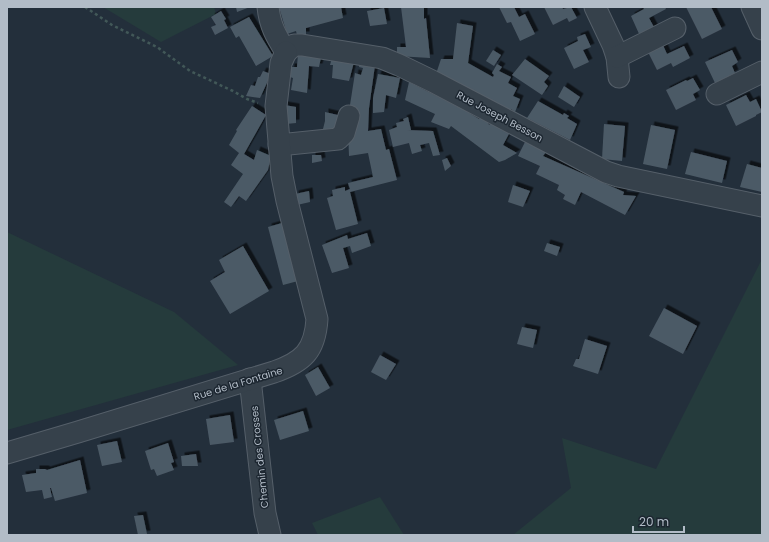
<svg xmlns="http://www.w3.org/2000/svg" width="769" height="542" font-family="Poppins,sans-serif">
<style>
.green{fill:#253b3c}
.building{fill:#4c5a66;filter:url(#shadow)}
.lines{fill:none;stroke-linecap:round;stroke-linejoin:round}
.minor-casing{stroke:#555f69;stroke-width:23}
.path{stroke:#425858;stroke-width:2.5;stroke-dasharray:3 3;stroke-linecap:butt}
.minor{stroke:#36414b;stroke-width:21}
.labels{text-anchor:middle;stroke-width:3;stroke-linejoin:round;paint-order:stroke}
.street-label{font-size:10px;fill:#b2bcc7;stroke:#1c2630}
</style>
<defs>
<filter id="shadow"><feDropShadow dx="3.5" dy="-3.5" stdDeviation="0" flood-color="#0009"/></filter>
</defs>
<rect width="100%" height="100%" fill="#232f3b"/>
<!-- green -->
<g class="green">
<polygon points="103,7 214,7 216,14 161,42"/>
<polygon points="7,232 174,312 238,365 7,430"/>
<polygon points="762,259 762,535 513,535 571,488 562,438 656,469"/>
<polygon points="380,497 404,535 318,535 312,523"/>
</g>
<!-- building -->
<g class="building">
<polygon points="236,7 250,7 237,12"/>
<polygon points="279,7 341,7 343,18 306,28 306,35 297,35 296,31 287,34"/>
<polygon points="401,7 424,7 424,19 426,18 430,58 397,56 397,47 406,47"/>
<polygon points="499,7 514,7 519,17 525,14 535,34 520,41 511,22 507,23"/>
<polygon points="544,7 562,7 563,9 571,7 577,18 569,22 567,18 553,25"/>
<polygon points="643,7 665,7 666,9 649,18 655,29 640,36 631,16 644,9"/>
<polygon points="686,7 711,7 722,29 702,39"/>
<polygon points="384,8 387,24 370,26 367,11"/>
<polygon points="221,11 226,19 224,20 228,28 215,35 211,27 216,25 211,17"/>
<polygon points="249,17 273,56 256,66 239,36 236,38 230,27"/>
<polygon points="457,23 473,26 468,63 493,77 494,75 492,73 497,64 502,67 499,71 511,77 508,83 517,88 513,96 520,99 515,112 511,109 509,112 436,74 441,59 453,59"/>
<polygon points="585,34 591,47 583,50 589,62 574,69 564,48 578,41 577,37"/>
<polygon points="662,43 667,54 684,46 690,58 673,67 671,63 657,70 647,50"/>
<polygon points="493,50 501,55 494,66 486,61"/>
<polygon points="732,50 738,62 732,66 735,73 715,83 705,62"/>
<polygon points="298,53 321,57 319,67 309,66 307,93 291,90 293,78 290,77 291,67 297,67"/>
<polygon points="332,58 354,62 349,81 332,78 333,65 330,65"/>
<polygon points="525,59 549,76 544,82 548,86 542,95 512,75"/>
<polygon points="360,61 375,65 369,108 368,131 381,129 386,150 389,149 397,180 350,192 358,224 336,230 327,198 333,196 332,190 345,187 345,191 350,189 348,183 373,177 368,153 349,156 348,130 352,129 352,105 350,105 355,73 361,75 363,68 359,67"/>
<polygon points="263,71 271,74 260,98 246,96 251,85 255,86 258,77 260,77"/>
<polygon points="378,74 400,78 396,98 386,95 384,112 373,113 373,98"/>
<polygon points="693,78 700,90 693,94 696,100 676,110 666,90 686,80 687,81"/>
<polygon points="409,82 466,111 479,119 481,118 488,122 489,125 491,123 511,130 503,145 517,153 505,160 499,162 451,126 449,129 431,122 435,114 405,100"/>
<polygon points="564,86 580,97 574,107 558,97"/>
<polygon points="746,95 750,102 756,99 762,112 756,115 756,116 736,126 726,105"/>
<polygon points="538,101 563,115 564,113 569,116 567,118 577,124 570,140 527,118"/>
<polygon points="284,105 296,107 296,123 286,124"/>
<polygon points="252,106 266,115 244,154 254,160 257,150 271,156 268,170 246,201 239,196 231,207 224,202 243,174 231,165 239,153 229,145 237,131 236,130"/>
<polygon points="325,112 342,116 338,132 323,129 325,121"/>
<polygon points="408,117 411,130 407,130 433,131 440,155 433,156 429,143 420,145 422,151 412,154 409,143 393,147 389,130 397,127 396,123 404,121 403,119"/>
<polygon points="604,124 625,126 622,161 602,159"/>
<polygon points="651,125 675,130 667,169 643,164"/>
<polygon points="525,142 546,152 543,156 624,192 623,195 636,196 625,215 581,192 575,205 563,199 565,195 557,190 559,185 536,174 540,166 518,156"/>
<polygon points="691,152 727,161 722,183 685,174"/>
<polygon points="312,155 321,155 322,161 312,163"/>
<polygon points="447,158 451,166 445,171 442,160"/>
<polygon points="747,164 762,168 762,192 740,187"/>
<polygon points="513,185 530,191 523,207 508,202"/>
<polygon points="309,191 310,202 297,205 295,194"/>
<polygon points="282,223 298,281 283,285 268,227"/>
<polygon points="367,233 371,246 352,253 350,246 343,248 349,268 332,273 322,245 347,235 348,239"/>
<polygon points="547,243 560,247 557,256 544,251"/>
<polygon points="243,246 269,291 230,314 210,281 225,272 219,260"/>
<polygon points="664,308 697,326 683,354 649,336"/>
<polygon points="522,327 537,330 533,348 517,344"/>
<polygon points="585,339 607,346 598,374 573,366 576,359 579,359"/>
<polygon points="380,355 396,364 386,380 371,372"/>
<polygon points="318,367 330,388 316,396 305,375"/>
<polygon points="303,411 309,431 280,440 274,420"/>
<polygon points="230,415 234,442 210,445 206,419"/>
<polygon points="117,441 122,462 102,466 97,445"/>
<polygon points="168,443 174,462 171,463 174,470 157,476 154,469 151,470 145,451"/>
<polygon points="196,454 198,466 182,466 181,456"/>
<polygon points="80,460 87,493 55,501 51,488 50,488 52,497 44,499 42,490 26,492 22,475 36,473 36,469 45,469 47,470"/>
<polygon points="143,515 147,534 138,535 134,516"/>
</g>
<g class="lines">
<defs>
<g id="minor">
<path d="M268,7C270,26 276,36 286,52L294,45H302L382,58L399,65L432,81L606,172L618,176L762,206"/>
<polyline points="595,7 613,45 617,57 619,77"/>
<polyline points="752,7 762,29"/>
<polyline points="617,57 675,28"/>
<polyline points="717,94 762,72"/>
<polyline points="279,145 338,139 344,133 349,116"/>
<polyline points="250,379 265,513 270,535"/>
<path d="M7,453L78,432L274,372C303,362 315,351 317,319L287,201L282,176L276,106L281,63L286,52"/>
</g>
</defs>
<!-- minor casing -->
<use href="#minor" class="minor-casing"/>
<!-- path -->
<polyline class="path" points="85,7 112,25 157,47 190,71 233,91 247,99 258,103"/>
<!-- minor -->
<use href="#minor" class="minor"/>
</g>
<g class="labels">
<!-- street labels -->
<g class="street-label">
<text transform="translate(500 116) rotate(28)" y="4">Rue Joseph Besson</text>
<text transform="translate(238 383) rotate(-17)" y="4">Rue de la Fontaine</text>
<text transform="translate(259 457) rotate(-96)" y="4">Chemin des Crosses</text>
</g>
</g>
<!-- border -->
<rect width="769" height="542" fill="none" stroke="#b2bcc7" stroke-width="16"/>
<!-- scale -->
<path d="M633 526v6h51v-6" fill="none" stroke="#b2bcc7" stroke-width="2"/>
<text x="639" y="526" font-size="12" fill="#b2bcc7" stroke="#1c2630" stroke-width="3" paint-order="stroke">20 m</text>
</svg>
